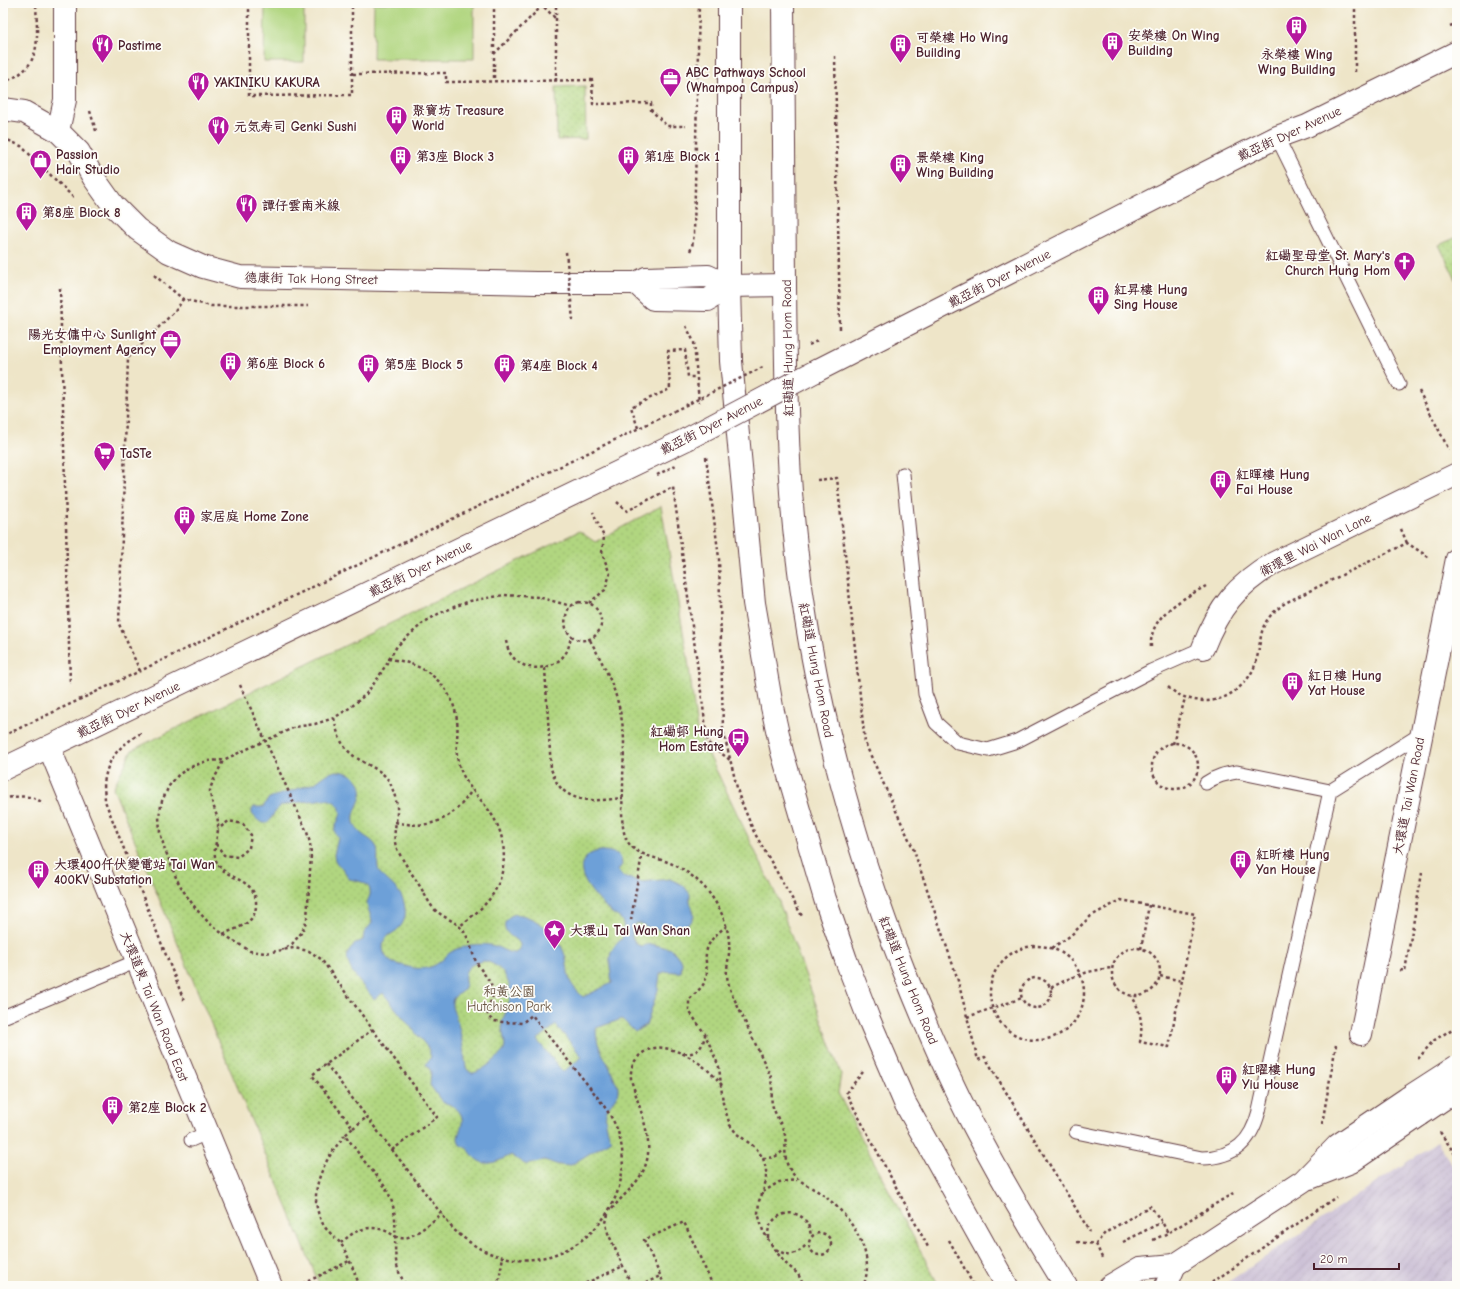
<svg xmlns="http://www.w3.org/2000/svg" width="1460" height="1289" font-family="'Comic Neue','LXGW WenKai TC',sans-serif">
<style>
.industrial{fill:url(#industrial-furrows)}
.park{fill:url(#park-dots);stroke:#7e7a56}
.pitch{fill:#b1d680;stroke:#7e7a56}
.water{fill:#6da0d8;stroke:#5c6082;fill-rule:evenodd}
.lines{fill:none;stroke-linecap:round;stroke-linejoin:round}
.service-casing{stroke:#633d43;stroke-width:15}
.minor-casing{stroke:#633d43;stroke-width:24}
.secondary-casing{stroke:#633d43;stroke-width:24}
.primary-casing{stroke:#633d43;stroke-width:24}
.path{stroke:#633d43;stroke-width:2.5;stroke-dasharray:3 3;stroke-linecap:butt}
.service{stroke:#fff;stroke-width:13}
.minor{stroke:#fff;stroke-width:22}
.secondary{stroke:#fff;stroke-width:22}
.primary{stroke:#fff;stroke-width:22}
.minor-bridge-casing{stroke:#633d43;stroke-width:24;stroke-linecap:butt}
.secondary-bridge-casing{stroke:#633d43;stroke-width:24;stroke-linecap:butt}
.path-bridge{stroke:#633d43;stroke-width:2.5;stroke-dasharray:3 3;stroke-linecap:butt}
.minor-bridge{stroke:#fff;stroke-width:22}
.secondary-bridge{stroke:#fff;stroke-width:22}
.labels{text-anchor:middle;stroke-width:3.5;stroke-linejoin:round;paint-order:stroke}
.poi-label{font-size:13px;font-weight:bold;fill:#4a1f2b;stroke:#fdfcf7;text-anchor:start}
.street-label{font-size:13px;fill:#4a1f2b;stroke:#fdfcf7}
.park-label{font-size:13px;fill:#695644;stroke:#fdfcf7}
</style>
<defs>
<pattern id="industrial-furrows" width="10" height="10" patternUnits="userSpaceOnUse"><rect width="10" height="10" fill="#cbbfd5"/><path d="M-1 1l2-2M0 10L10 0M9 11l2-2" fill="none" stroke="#b0a4b7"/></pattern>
<pattern id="park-dots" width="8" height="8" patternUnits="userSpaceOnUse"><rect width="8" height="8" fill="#b1d680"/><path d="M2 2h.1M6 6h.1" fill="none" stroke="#9ab76f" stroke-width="1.8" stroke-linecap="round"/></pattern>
</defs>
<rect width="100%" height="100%" fill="#fdfcf7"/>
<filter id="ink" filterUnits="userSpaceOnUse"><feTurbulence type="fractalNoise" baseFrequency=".025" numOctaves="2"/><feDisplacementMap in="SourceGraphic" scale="8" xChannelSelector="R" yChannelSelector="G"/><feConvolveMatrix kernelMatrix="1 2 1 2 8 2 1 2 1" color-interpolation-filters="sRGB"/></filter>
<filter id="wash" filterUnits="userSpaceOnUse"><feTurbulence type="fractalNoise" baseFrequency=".012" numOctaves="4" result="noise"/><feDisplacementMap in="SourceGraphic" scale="16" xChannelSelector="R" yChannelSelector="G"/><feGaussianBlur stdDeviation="0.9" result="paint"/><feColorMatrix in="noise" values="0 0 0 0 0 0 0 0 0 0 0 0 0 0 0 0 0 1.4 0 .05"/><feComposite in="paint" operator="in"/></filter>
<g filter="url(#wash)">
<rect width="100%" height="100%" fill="#eee5c8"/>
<!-- industrial -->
<polygon class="industrial" points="1437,1142 1457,1172 1457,1286 1222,1286"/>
<!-- park -->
<g class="park">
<polygon points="585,86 586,139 557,140 556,87"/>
<polygon points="1457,237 1457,282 1439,245"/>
<polygon points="661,506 688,660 697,730 778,899 841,1074 838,1093 939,1286 320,1286 113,788 132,750 579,531 595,542"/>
</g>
<!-- pitch -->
<g class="pitch">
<polygon points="265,3 304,3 304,62 264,62"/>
<polygon points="374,3 474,3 474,59 373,59"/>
</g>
<!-- water -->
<path class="water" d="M335,771C351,771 366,781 360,799C357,808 351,816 355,825C360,837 371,837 376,846C380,855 375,864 380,873C381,875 384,877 386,879C396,888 404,895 405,909C406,916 404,923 399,928C395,933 388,934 385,940C380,948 385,959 393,963C397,964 401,965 405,966C419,970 431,970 442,960C445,958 447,954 451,952C457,948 465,946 471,945C479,944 488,944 495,946C502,949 508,953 515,953L520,950V944C516,939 507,935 505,929C504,925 505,921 508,918C517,907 543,924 551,932C559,940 566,953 567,965C568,971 568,977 571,983C574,988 579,993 583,997L612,983C610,964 605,952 622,939C623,933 625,926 622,921C619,916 615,916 612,913C602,904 575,878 583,862C587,855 592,852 600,851C606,850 613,853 618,854L621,859L622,865L618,870L623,877L642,882L670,879L683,885L690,894C689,906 693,906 694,915C694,918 691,921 689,923C679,931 659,932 647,927C643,925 641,923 636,923L632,928V937L636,944L641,946L651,944L672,949L682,962L681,972C673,973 668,969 660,974L658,990L646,1025L635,1032L622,1019L596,1028C595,1049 609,1061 615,1080C616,1082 618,1086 618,1088C619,1098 610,1102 607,1110C603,1119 608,1131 611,1140L571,1165C560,1167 554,1163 544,1160C523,1167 528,1166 511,1155C499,1161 485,1169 474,1157C468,1149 469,1149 460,1145C455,1136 461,1132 462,1123C464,1111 452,1104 442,1102L430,1085L431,1071L426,1064L431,1057L428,1048L383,993L374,999C361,982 328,954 363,940L364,933L372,923C372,916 367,909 367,904C367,901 369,898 370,895C372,882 358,881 349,879L343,869L338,865L335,860L334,855L338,838C336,835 334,832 335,828C335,824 339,821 340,816C343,806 334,800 325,799C314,801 291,802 281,806C274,809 271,824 264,823C259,823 255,817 252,814V810L254,807H263L269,798L315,783L327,774ZM484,961C503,964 514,985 509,1003C508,1010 503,1016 502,1023C501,1032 507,1042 504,1050C501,1056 479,1074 472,1073C469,1072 467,1070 466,1067C463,1050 462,1034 456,1018C455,1013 451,1008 452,1003C452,994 463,994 465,987C466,983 464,979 465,975C466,966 476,962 484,961ZM556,1025L582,1057L563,1072L537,1040Z"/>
</g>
<g filter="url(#ink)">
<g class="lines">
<defs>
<g id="service">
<polyline points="1277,137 1399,384"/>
<polyline points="903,474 925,694 936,723 958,743 988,750 1017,741 1151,671 1203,648"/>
<path d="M1206,783C1216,776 1225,774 1237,772L1330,791L1421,734"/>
<polyline points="3,1017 137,961"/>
<path d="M1076,1132L1202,1158C1235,1157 1251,1142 1259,1111L1330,791"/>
<polyline points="191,1140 207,1133"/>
</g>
<g id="minor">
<polyline points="3,109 24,112 58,131 79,152 93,177 113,205 137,229 169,252 203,267 240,277 536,283 636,283 646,278 708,276 729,286 785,285"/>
<polyline points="58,131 65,100 65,3"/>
<polyline points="636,283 653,299 708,300 729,286"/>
<polyline points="816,371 1227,162 1277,137 1307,126 1457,52"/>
<path d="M1203,648C1219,607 1236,586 1274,563L1457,474"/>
<polyline points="49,747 271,1286"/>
<polyline points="3,769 687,439"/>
<polyline points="1361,1034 1457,559"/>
</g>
<g id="secondary">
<polyline points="1310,1178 1351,1162 1420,1115"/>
<polyline points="1110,1286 1140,1268 1175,1265 1303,1181 1338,1145 1409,1097"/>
<polyline points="1166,1286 1175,1265"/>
</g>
<g id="primary">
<polyline points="729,3 729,286 731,361 754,603 772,707 782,752 825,899 846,960 868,1017 905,1103 1007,1286"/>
<path d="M783,3C784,97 784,191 785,285C786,366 786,447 794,527C809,681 849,832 906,976C926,1026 947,1075 972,1123C1001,1179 1033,1233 1066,1286"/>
</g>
</defs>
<!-- service casing -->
<use href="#service" class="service-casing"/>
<!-- minor casing -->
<use href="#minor" class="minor-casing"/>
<!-- secondary casing -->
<use href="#secondary" class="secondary-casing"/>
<!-- primary casing -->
<use href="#primary" class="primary-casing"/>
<!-- path -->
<g class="path">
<polyline points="249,3 249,96 352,95 352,3"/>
<polyline points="494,3 494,81"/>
<polyline points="540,3 556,19"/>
<polyline points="1355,3 1355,72"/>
<polyline points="1450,26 1457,23"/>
<polyline points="494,54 542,6"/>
<polyline points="835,56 840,329"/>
<polyline points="353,74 446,73 446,82 592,80 593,104 651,103 651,110 667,126 686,126"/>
<polyline points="556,81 556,3"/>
<path d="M3,82C44,68 37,38 36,3"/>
<polyline points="90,111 96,131"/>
<polyline points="3,138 21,146 73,197"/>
<polyline points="690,251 692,247 694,234 699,3"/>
<polyline points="154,275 183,299 211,306 308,306"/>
<polyline points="60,288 70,684"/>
<polyline points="686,326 694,342 699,403"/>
<polyline points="1419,391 1449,450"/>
<polyline points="638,428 631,407 670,389 668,351 685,350 688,377 696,377"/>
<polyline points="706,457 719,558 723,730 739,796 754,832 802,916"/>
<polyline points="817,480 837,478 865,743 913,848 957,977 978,1060 985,1057 1090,1232"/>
<polyline points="617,502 627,511 673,487 708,743 730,760"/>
<polyline points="1401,529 1407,543"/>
<path d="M579,602C582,603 586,602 589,603C598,607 604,620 600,629C590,650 560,639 566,617C566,614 568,608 571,606C573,604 577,603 579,602Z"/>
<polyline points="589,603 605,590 610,574 602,553 604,537 593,512"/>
<path d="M590,640C609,674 621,699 624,739C624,754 623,770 623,785C623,801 620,820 625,836C632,856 654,856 670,863C686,870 702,882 712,897C721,910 728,925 729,942C730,951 728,960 727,969C726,977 729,985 731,992L771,1077C771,1081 772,1085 772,1089C772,1094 771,1099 772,1104C775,1115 782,1124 785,1135C787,1148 782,1159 791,1171C799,1184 816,1188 827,1198C851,1217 877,1255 863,1286"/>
<path d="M506,641C507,645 508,650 510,653C523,675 556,671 567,651C569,647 570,641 571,636"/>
<path d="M1151,647C1149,615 1183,599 1206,586"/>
<path d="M388,659C423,662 452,683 457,720C459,735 454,750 459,765C466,788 480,796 492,815C509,841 508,878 487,902C479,911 469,919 460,926"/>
<path d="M545,668L551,769C553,774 555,779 557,783C572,806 601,800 623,798"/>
<polyline points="140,671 119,624 128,358 177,309 183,299"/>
<polyline points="240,685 307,832 310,843 311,855 307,919 302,932 292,944 282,950"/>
<path d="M1168,687C1179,697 1193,701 1207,701C1227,700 1244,687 1253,670C1259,657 1259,641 1263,628C1267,617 1276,610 1285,603L1407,543L1430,558"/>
<path d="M141,733C122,745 109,755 105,778C103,785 105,794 105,801L185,1003"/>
<polyline points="3,736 140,671 674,411"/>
<circle cx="1175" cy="766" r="23"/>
<polyline points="1173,744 1185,698"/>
<path d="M3,798C17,797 33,793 43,804"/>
<path d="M395,822C430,830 452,821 472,790"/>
<polyline points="216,844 224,855 238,857 249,848 251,835 243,824 229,821 218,829"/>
<polyline points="631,920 642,854"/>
<path d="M727,926C714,935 704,945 706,962C706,968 708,972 706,978C704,987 695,993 689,1000V1011L705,1034L719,1067L723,1103L730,1125L737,1134L756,1148L763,1158L766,1169V1180L763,1192L759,1201L758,1213L763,1231L773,1247L784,1262L798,1274L804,1286"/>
<path d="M223,934C237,928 255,924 256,906C258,878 227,881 217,863C211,851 219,837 218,824C218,814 210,801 210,791C210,785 221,767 223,760"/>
<circle cx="1037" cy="993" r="47"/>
<path d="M1052,948L1070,936L1091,916L1121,900L1195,914L1169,1047L1140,1042C1143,1025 1141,1012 1132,996"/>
<circle cx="1136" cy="972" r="24"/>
<polyline points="1141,949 1149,905"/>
<polyline points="1400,970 1405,971 1422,873"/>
<polyline points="1160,976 1182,981"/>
<circle cx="1036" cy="993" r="15"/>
<path d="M1051,988C1071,976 1090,970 1113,968"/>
<polyline points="967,1017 1022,998"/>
<path d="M373,1029L312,1075L353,1128L345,1135C352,1144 358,1153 365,1162C377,1177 388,1186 393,1206C400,1234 387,1261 407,1286"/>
<path d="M684,1053C697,1055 703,1047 705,1035"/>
<polyline points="1418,1059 1433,1041 1457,1026"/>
<path d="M326,1064L453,1229C468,1242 483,1253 503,1257C576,1274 643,1200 617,1129C610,1111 591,1089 579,1074C563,1054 547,1035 532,1015L522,1023C515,1022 497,1023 492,1020C481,1011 494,1001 493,992C492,981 482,973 477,963C472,955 471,943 466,935C459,921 444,919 434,909C429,903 425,895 421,888C413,875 404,863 397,849C391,835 398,821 397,807C396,798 393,789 389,781C383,772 374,768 365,763C343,751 339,741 334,718"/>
<polyline points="863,1072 846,1093 928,1247"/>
<polyline points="1322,1124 1336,1045"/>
<polyline points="353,1128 367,1117"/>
<polyline points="1440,1132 1457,1157"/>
<path d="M345,1135C325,1159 305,1192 323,1224C327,1232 336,1237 341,1244C349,1256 354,1273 360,1286"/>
<polyline points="392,1150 437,1117 321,959 309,951 294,948 265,953 250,951 223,934 209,923 197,910 186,895 177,880 164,847 160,832 159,816 162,801 169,786 179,774 193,766 207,761 223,760 295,727 315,724 334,718 351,707 366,694 378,678 397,646 423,623 438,614 454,607 470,601 504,595 538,597 571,606"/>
<path d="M763,1158C773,1158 778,1157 784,1149"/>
<polyline points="763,1192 779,1182 797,1180"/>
<path d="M612,1209C624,1193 642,1182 647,1160C652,1138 641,1113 635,1092C634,1088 631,1082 631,1078C629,1059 647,1045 664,1048C688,1052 707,1067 722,1085"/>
<polyline points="608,1214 606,1223 608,1233 632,1286"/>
<circle cx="820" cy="1244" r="11"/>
<path d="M768,1238C768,1235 768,1231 769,1228C774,1214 793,1208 804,1219C809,1224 810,1230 811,1236"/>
<polyline points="949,1240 974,1286"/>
<polyline points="1153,1240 1168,1233 1235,1192"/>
<polyline points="1077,1242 1096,1244 1105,1233 1150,1206 1162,1222 1168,1233"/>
<polyline points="1123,1242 1162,1222"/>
<path d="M341,1243C354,1230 370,1223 388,1232C393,1235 399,1239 405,1238C416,1236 432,1221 442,1214"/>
<polyline points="1096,1244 1103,1260"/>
<path d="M776,1249C788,1258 797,1255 807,1244"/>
<polyline points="297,1286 317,1277 349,1261"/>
<polyline points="497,1286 499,1279 503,1257"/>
<polyline points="580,1286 623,1266"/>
<polyline points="640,1286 660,1276"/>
<polyline points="665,1286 644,1240 684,1222 713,1286"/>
<polyline points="1207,1286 1336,1197"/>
</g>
<!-- service -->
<use href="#service" class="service"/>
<!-- minor -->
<use href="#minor" class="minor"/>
<!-- secondary -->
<use href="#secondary" class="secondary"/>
<!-- primary -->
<use href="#primary" class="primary"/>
<defs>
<polyline id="minor-bridge" points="687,439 816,371"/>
<g id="secondary-bridge">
<polyline points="1409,1097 1457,1066"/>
<polyline points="1420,1115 1457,1090"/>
</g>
</defs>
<!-- minor-bridge casing -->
<use href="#minor-bridge" class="minor-bridge-casing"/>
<!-- secondary-bridge casing -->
<use href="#secondary-bridge" class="secondary-bridge-casing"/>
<!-- path-bridge -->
<g class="path-bridge">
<polyline points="566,252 573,320"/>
<polyline points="809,345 817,341"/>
<polyline points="674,411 763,367"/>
<polyline points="657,475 678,464"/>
</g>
<!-- minor-bridge -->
<use href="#minor-bridge" class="minor-bridge"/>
<!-- secondary-bridge -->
<use href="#secondary-bridge" class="secondary-bridge"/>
</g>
</g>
<!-- icons -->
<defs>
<symbol id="building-pin" viewBox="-11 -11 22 30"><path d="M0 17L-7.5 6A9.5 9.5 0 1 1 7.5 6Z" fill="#b5179e" stroke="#fdfcf7"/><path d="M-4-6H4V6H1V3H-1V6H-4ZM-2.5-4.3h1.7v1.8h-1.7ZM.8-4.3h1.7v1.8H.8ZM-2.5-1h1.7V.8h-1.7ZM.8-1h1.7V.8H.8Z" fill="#fff"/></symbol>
<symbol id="restaurant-pin" viewBox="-11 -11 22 30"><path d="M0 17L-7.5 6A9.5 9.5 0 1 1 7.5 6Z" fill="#b5179e" stroke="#fdfcf7"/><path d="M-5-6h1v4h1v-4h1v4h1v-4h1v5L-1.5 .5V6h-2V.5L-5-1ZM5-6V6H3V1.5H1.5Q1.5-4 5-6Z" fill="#fff"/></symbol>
<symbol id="office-pin" viewBox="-11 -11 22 30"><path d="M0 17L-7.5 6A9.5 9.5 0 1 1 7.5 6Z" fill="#b5179e" stroke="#fdfcf7"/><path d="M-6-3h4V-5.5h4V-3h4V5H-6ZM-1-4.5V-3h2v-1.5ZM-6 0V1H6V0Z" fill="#fff"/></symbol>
<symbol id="shop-pin" viewBox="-11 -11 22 30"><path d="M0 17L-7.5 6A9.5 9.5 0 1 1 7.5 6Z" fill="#b5179e" stroke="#fdfcf7"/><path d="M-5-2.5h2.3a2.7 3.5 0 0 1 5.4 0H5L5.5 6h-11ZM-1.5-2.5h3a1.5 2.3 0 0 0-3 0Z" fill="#fff"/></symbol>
<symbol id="church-pin" viewBox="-11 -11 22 30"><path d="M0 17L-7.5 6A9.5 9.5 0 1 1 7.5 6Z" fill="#b5179e" stroke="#fdfcf7"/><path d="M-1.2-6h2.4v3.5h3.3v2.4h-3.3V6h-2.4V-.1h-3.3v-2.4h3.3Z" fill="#fff"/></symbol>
<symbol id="supermarket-pin" viewBox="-11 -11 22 30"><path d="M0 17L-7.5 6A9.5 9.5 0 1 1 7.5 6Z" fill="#b5179e" stroke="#fdfcf7"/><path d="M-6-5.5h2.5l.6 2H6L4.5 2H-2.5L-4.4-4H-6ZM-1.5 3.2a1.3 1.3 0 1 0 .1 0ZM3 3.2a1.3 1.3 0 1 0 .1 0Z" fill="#fff"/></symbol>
<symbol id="bus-pin" viewBox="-11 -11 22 30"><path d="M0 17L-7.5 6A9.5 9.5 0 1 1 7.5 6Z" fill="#b5179e" stroke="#fdfcf7"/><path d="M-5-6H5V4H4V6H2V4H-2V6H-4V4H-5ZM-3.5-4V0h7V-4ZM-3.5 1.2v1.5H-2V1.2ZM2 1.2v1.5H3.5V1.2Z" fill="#fff"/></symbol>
<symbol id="sight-pin" viewBox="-11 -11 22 30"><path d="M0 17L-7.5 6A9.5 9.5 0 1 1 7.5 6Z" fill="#b5179e" stroke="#fdfcf7"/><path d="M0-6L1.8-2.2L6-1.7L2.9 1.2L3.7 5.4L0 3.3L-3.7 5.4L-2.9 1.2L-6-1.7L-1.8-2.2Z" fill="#fff"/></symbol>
</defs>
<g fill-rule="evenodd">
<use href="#building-pin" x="1284" y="14" width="25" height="34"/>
<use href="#building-pin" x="1100" y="30" width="25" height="34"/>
<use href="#building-pin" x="888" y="32" width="25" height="34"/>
<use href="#restaurant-pin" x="90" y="32" width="25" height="34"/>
<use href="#office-pin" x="658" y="66" width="25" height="34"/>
<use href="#restaurant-pin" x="186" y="70" width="25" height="34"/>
<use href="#building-pin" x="384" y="104" width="25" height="34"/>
<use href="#restaurant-pin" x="206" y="114" width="25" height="34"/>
<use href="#building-pin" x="388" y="144" width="25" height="34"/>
<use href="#building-pin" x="616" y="144" width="25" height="34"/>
<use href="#shop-pin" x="28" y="148" width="25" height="34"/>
<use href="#building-pin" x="888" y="152" width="25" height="34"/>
<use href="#restaurant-pin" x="234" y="192" width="25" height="34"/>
<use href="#building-pin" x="14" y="200" width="25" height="34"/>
<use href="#church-pin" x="1392" y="250" width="25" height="34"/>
<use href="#building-pin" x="1086" y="284" width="25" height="34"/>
<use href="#office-pin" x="158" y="328" width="25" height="34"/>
<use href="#building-pin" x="218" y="350" width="25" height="34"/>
<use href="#building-pin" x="356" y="352" width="25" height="34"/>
<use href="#building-pin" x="492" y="352" width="25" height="34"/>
<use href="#supermarket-pin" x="92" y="440" width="25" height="34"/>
<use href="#building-pin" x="1208" y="468" width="25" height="34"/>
<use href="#building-pin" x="172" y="504" width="25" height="34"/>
<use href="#building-pin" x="1280" y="670" width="25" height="34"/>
<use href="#bus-pin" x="726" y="726" width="25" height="34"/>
<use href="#building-pin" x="1228" y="848" width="25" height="34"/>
<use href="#building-pin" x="26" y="858" width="25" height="34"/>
<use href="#sight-pin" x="542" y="918" width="25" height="34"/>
<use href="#building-pin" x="1214" y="1064" width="25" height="34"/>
<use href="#building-pin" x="100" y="1094" width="25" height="34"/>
</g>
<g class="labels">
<!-- poi labels -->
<g class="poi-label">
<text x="1128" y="40">安榮樓 On Wing<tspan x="1128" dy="15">Building</tspan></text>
<text x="916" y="42">可榮樓 Ho Wing<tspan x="916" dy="15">Building</tspan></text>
<text x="118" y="50">Pastime</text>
<text x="1297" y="59" text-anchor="middle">永榮樓 Wing<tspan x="1297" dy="15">Wing Building</tspan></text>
<text x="686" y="77">ABC Pathways School<tspan x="686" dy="15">(Whampoa Campus)</tspan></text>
<text x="214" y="87">YAKINIKU KAKURA</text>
<text x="412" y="115">聚寶坊 Treasure<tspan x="412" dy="15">World</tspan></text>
<text x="234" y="131">元気寿司 Genki Sushi</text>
<text x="56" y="159">Passion<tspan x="56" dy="15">Hair Studio</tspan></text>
<text x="416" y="161">第3座 Block 3</text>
<text x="644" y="161">第1座 Block 1</text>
<text x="916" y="162">景榮樓 King<tspan x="916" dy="15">Wing Building</tspan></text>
<text x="262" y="210">譚仔雲南米線</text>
<text x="42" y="217">第8座 Block 8</text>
<text x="1390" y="260" text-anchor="end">紅磡聖母堂 St. Mary's<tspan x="1390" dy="15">Church Hung Hom</tspan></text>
<text x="1114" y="294">紅昇樓 Hung<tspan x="1114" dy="15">Sing House</tspan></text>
<text x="156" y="339" text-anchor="end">陽光女傭中心 Sunlight<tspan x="156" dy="15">Employment Agency</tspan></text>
<text x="246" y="368">第6座 Block 6</text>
<text x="384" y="369">第5座 Block 5</text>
<text x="520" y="370">第4座 Block 4</text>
<text x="120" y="458">TaSTe</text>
<text x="1236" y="479">紅暉樓 Hung<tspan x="1236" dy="15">Fai House</tspan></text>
<text x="200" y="521">家居庭 Home Zone</text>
<text x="1308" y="680">紅日樓 Hung<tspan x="1308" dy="15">Yat House</tspan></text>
<text x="724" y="736" text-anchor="end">紅磡邨 Hung<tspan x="724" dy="15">Hom Estate</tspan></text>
<text x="1256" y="859">紅昕樓 Hung<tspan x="1256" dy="15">Yan House</tspan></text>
<text x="54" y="869">大環400仟伏變電站 Tai Wan<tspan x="54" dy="15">400KV Substation</tspan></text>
<text x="570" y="935">大環山 Tai Wan Shan</text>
<text x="1242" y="1074">紅曜樓 Hung<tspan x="1242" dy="15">Yiu House</tspan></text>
<text x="128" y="1112">第2座 Block 2</text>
</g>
<!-- street labels -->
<g class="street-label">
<text transform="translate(1289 133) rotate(-25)" y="5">戴亞街 Dyer Avenue</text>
<text transform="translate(311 278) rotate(1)" y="5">德康街 Tak Hong Street</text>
<text transform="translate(999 278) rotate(-27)" y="5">戴亞街 Dyer Avenue</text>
<text transform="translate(787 348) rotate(-91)" y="5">紅磡道 Hung Hom Road</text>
<text transform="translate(711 425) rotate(-27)" y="5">戴亞街 Dyer Avenue</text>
<text transform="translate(1315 544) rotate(-27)" y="5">衛環里 Wai Wan Lane</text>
<text transform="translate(420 568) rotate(-26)" y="5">戴亞街 Dyer Avenue</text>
<text transform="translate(817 670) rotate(79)" y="5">紅磡道 Hung Hom Road</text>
<text transform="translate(128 709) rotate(-26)" y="5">戴亞街 Dyer Avenue</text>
<text transform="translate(1408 796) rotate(-79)" y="5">大環道 Tai Wan Road</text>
<text transform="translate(909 980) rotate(68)" y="5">紅磡道 Hung Hom Road</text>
<text transform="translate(155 1006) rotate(68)" y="5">大環道東 Tai Wan Road East</text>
</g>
<!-- park labels -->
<g class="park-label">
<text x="509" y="996">和黃公園<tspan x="509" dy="15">Hutchison Park</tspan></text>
</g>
</g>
<!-- margin -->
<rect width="1460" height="1289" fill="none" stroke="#fdfcf7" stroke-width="16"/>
<!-- scale -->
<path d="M1314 1263v6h85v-6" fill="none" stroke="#4a1f2b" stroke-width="2"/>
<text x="1320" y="1263" font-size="12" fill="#4a1f2b" stroke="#fdfcf7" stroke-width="3" paint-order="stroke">20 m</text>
</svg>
